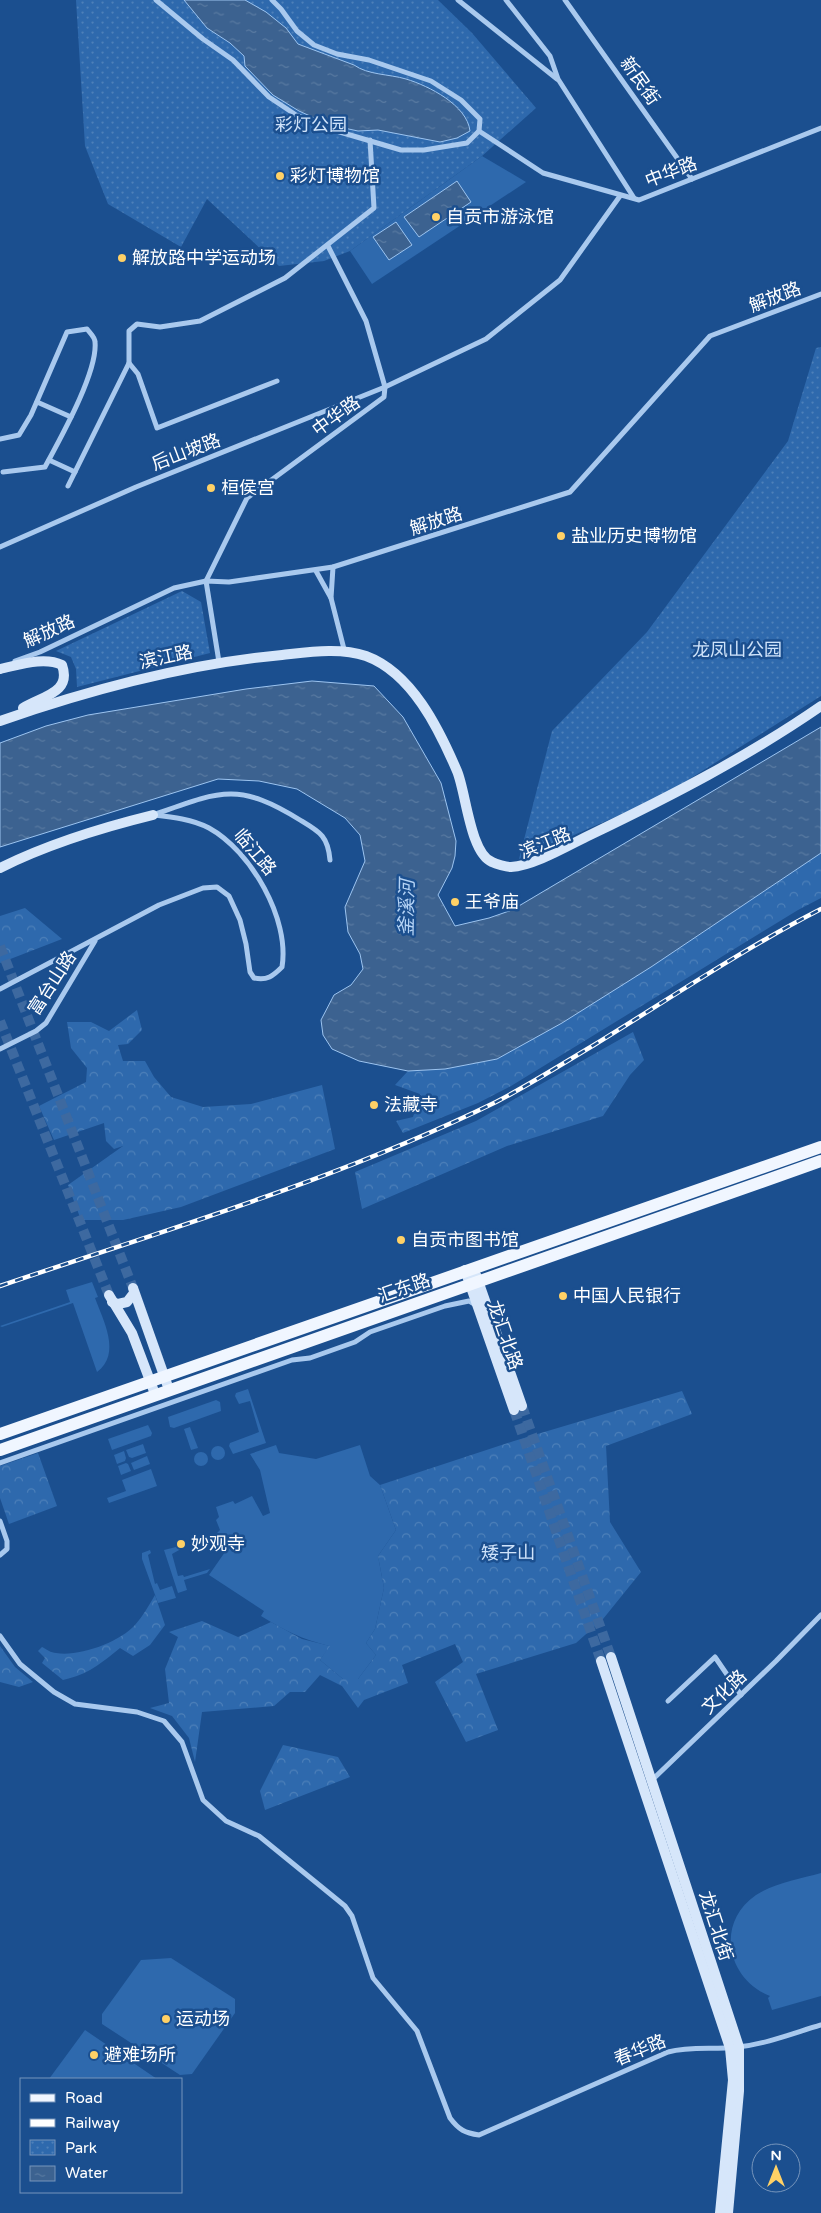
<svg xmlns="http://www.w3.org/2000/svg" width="821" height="2213" font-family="'Varela Round','Noto Sans SC',sans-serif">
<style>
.grass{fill:#2e69ad}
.forest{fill:url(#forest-crowns)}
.park{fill:url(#park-dots)}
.water{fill:url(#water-ripples);stroke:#9cc4f0}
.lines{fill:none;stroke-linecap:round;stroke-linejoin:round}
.secondary-tunnel{stroke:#3d69a0;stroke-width:10;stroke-dasharray:10 5;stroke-linecap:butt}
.street{stroke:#a9c9ee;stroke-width:5}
.secondary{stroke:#d6e6fa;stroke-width:10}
.primary{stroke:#f0f6ff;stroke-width:12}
.rail-casing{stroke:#fff;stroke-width:4.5}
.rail{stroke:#1b4f8f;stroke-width:2.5;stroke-dasharray:8;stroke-linecap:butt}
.poi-dot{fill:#ffd166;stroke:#1b4f8f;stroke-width:2}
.labels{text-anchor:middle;stroke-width:5;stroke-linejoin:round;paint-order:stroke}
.street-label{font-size:18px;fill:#fff;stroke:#1b4f8f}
.park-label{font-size:18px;fill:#cfe3fa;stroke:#1b4f8f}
.poi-label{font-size:18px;fill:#fff;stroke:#1b4f8f;text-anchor:start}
.water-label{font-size:19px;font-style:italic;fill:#b5d3f5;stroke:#1b4f8f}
</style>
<defs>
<pattern id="forest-crowns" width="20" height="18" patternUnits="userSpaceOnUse" patternTransform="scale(1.25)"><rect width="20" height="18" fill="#2e69ad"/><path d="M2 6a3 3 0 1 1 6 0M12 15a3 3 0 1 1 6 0" fill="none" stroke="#4d80b9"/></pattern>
<pattern id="park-dots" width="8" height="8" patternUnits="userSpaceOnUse" patternTransform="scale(1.25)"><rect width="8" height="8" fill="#2e69ad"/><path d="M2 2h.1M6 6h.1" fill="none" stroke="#4d80b9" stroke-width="1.8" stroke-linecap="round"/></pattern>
<pattern id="water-ripples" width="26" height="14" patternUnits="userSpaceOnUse" patternTransform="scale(1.25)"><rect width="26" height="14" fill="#3c6290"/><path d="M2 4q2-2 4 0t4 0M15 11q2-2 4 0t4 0" fill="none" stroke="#597aa1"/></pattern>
</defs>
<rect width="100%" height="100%" fill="#1b4f8f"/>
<!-- grass -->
<g class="grass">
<polygon points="482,156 526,182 372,284 350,251"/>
<path d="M92,1282L98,1297L95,1298C103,1320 122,1354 97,1372L73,1303L2,1327L0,1326L70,1302L66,1290Z"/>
<polygon points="248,1389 266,1443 233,1454 229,1446 230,1443 259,1432 250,1401 239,1404 235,1396 236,1393"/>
<polygon points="216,1400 220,1402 221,1411 174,1428 170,1427 168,1417"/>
<polygon points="148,1425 152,1433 151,1436 112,1450 108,1439"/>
<polygon points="190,1427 198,1448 191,1450 184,1429"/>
<polygon points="143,1444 146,1453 132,1458 129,1457 126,1450"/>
<path d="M276,1445L279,1453L316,1459L360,1445L370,1476L380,1485L396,1530L378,1556L384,1588L375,1629L366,1643L376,1655L358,1679H343L320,1660L329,1646C302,1639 285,1631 261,1616L264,1611L209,1575L225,1552L210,1540L220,1530L216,1520L219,1517L216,1507L233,1501L235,1504L252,1496L263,1516L270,1513L260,1470L250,1454Z"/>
<circle cx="218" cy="1453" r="7"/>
<polygon points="124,1451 126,1458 125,1461 117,1464 114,1455"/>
<circle cx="201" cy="1459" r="7"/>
<polygon points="147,1456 150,1464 134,1470 131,1463"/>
<polygon points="126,1463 128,1464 131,1471 121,1475 118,1466"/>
<polygon points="151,1469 157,1486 109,1503 107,1498 126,1491 122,1480"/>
<polygon points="180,1546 181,1549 172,1554 178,1576 183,1575 184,1577 210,1569 207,1573 184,1580 187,1590 178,1593 164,1550"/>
<polygon points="150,1550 151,1553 148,1555 155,1584 157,1583 160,1590 172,1586 176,1598 158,1603 142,1559 142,1553"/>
<path d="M821,1873V1996L772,2010L768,1998L770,1996C727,1979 715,1923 756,1895C774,1883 800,1879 821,1873Z"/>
<polygon points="171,1958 235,1999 235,2013 192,2074 180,2075 102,2024 102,2014 141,1960"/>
<polygon points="85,2030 157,2079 49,2079"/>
</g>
<!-- forest -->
<g class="forest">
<polygon points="821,853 821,898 798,910 511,1086 478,1103 403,1133 396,1121 413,1117 420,1094 395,1085 408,1071 445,1069 497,1059 651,967"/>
<polygon points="25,908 62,939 0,963 0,916"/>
<polygon points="137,1010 142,1030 128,1044 118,1045 123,1061 145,1061 154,1077 171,1097 203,1107 251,1104 322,1085 335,1149 181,1207 123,1220 81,1220 68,1185 123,1146 114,1149 106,1141 104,1123 54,1140 39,1106 86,1082 87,1068 71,1048 67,1022 91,1022 109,1031"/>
<polygon points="633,1032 644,1060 630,1075 603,1116 507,1146 362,1209 355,1172 476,1121"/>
<polygon points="682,1391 692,1414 606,1446 610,1522 641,1572 603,1619 576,1643 476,1674 498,1730 466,1742 435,1682 463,1662 455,1644 402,1665 408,1683 364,1700 358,1708 342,1686 320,1675 305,1692 290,1692 274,1706 202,1712 195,1762 189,1738 172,1716 150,1708 169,1703 165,1669 178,1637 169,1632 202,1621 238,1637 271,1622 302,1639 330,1646 320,1660 343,1679 358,1679 376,1655 366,1643 375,1629 384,1588 378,1556 396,1530 380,1485 514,1441"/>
<polygon points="38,1453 57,1506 9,1524 0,1498 0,1466"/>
<path d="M155,1595L165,1625L150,1645L133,1656L120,1648C100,1664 89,1674 63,1680L42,1663L45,1658L38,1651L42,1647C46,1649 51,1653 56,1653C79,1657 120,1642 135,1625C143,1616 149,1605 155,1595Z"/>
<polygon points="0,1646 15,1667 33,1682 19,1687 0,1682"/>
<polygon points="283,1745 338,1757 350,1777 265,1810 260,1791"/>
</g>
<!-- park -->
<g class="park">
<polygon points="76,0 438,0 472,33 536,108 482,156 350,251 324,261 279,266 207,199 181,247 108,204 85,146"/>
<polygon points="821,347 821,696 661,797 519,859 552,731 647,632 788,441 816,348"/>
<polygon points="182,591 201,602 210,653 77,687 76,669 71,657 56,651"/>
</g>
<!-- water -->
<g class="water">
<path d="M184,0H245L266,12L286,28L298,44L354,65C368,75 389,74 406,79C429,86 467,105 470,131L457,138L440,142L378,130L358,131L330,125L299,111L273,95L245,66L244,56L230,43L207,28Z"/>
<polygon points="457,181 471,202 419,237 404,217"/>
<polygon points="396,222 412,245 389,260 373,237"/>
<polygon points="312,681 374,686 403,717 441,783 456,841 455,856 452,868 438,895 455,926 489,918 512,910 821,727 821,853 651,967 562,1023 497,1059 445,1069 408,1071 359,1061 332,1049 323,1035 321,1020 334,995 351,985 363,969 360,954 348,932 345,907 365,861 360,835 345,818 297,789 259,781 218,779 0,847 0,743 46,726 88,715 246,689"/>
</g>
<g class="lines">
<!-- secondary-tunnel -->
<g class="secondary-tunnel">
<polyline points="0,946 133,1288"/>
<polyline points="0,1021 109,1295"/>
<polyline points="522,1406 611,1657"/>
<polyline points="514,1410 601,1661"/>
</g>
<!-- street -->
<g class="street">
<polyline points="156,0 203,39 233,60 269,97 296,115 333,130 401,150 424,150 467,143 479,131 480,119 461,100 431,81 369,60 337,54 314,45 297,31 281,9 272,0"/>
<polyline points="458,0 557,79"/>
<polyline points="506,0 550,56 558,79 634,198"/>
<polyline points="565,0 692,179"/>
<polyline points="479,131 543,173 639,200 821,128"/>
<polyline points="277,381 157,428 138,374 129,363 129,331 137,324 160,327 200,321 285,278 374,208 370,140"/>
<polyline points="37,402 71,417"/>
<path d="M0,439L19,435L31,415L67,332L87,329C90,333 95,337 95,342C98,372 60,439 45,467L3,472"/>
<polyline points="49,460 75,472"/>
<polyline points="68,486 129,363"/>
<polyline points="0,547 136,487 385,387 486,339 560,280 620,196"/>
<polyline points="316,571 331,598 333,567"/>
<polyline points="331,598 345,653"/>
<polyline points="15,661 40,652 174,588 206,581 229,582 333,567 570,492 710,336 821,294"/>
<polyline points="219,662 206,581 247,498 384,397 385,387 366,321 328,246"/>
<path d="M156,814C220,791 239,782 300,820C320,832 328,836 330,860"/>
<path d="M0,989L159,905L203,888L217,887L229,896L240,920L246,944L250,972L254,978C267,981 273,976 282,967C290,919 251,851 209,828C192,819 172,817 153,815"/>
<polyline points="0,1049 36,1031 46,1023 95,941"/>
<polyline points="0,1463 292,1360 310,1358 355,1342 370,1332 445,1306 469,1301 477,1306"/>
<polyline points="0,1521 7,1541 7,1549 0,1555"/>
<path d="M0,1636L20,1664L54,1692L75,1704L137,1712L164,1721L182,1742L203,1800L226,1821L259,1836L345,1906L352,1916L373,1978L417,2031L450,2118C459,2130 465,2133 479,2135L668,2052C691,2046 714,2050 738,2047C766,2044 794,2033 821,2025"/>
<polyline points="668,1701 715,1657 741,1695"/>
<polyline points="650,1782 776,1661 821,1615"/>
</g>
<!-- secondary -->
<g class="secondary">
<path d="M0,669C19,665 44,656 62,665C72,693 42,696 23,708"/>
<path d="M0,721C92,689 185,664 282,655C309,652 340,647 366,656C412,673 439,729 457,771C466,792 470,853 492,862C496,864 506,867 511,867C534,866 569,845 590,835C669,797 749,756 821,706"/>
<path d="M0,868C48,844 100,828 153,815"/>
<polyline points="465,1270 514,1410"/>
<polyline points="476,1275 522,1406"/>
<polyline points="133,1288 167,1384"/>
<polyline points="109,1295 132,1333 155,1394"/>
<polyline points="112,1302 118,1304 127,1302 134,1293"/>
<polyline points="611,1657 739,2047 739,2091 728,2213"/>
<polyline points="601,1661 730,2048 733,2080 720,2213"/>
</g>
<!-- primary -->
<g class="primary">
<polyline points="0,1434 821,1147"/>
<polyline points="0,1450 821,1161"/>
</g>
<defs>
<path id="rail" d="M0,1286C167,1229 337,1180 496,1102C529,1085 562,1064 594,1045C669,999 743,949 821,909"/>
</defs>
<!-- rail casing -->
<use href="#rail" class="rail-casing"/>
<!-- rail -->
<use href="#rail" class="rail"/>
</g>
<!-- markers -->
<g class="poi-dot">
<circle cx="280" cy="176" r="5"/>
<circle cx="436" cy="217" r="5"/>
<circle cx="122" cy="258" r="5"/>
<circle cx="211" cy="488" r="5"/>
<circle cx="561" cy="536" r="5"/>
<circle cx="455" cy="902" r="5"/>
<circle cx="374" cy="1105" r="5"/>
<circle cx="401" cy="1240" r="5"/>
<circle cx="563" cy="1296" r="5"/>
<circle cx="181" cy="1544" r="5"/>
<circle cx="166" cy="2019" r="5"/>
<circle cx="94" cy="2055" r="5"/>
</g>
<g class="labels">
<!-- street labels -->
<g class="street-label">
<text transform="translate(640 81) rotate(55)" y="6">新民街</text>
<text transform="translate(671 172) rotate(-21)" y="6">中华路</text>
<text transform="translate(775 297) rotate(-21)" y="6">解放路</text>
<text transform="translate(336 416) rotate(-36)" y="6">中华路</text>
<text transform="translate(186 452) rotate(-21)" y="6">后山坡路</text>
<text transform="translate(436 521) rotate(-18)" y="6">解放路</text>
<text transform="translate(49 631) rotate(-24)" y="6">解放路</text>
<text transform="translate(166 657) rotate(-12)" y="6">滨江路</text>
<text transform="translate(545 843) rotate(-22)" y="6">滨江路</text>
<text transform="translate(255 852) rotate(50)" y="6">临江路</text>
<text transform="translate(52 983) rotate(-57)" y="6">富台山路</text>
<text transform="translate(404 1288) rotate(-19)" y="6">汇东路</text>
<text transform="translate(505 1335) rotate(71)" y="6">龙汇北路</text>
<text transform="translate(724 1692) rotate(-44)" y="6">文化路</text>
<text transform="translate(716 1926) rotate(72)" y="6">龙汇北街</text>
<text transform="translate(640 2050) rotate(-22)" y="6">春华路</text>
</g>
<!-- park labels -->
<g class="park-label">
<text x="311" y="131">彩灯公园</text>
<text x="737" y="656">龙凤山公园</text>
<text x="508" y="1559">矮子山</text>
</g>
<!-- poi labels -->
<g class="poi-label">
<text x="290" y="182">彩灯博物馆</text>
<text x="446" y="223">自贡市游泳馆</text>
<text x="132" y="264">解放路中学运动场</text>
<text x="221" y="494">桓侯宫</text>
<text x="571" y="542">盐业历史博物馆</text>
<text x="465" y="908">王爷庙</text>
<text x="384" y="1111">法藏寺</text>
<text x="411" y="1246">自贡市图书馆</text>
<text x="573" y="1302">中国人民银行</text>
<text x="191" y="1550">妙观寺</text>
<text x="176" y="2025">运动场</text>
<text x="104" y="2061">避难场所</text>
</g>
<!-- water labels -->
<g class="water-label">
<text transform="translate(406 908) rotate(-89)" y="7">釜溪河</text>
</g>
</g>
<!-- legend -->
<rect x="20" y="2078" width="162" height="115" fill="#1b4f8f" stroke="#7695bc"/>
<rect x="30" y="2094" width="25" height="8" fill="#f0f6ff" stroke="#7695bc"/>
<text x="65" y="2103" font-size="15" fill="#ffffff">Road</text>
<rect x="30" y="2119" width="25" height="8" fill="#ffffff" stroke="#7695bc"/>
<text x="65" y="2128" font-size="15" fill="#ffffff">Railway</text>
<rect x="30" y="2140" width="25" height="15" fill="url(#park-dots)" stroke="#7695bc"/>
<text x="65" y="2153" font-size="15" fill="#ffffff">Park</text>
<rect x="30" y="2166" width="25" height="15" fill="url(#water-ripples)" stroke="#7695bc"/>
<text x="65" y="2178" font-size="15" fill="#ffffff">Water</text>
<!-- north arrow -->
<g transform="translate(776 2168)"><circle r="24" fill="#1b4f8f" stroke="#7695bc"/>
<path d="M0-4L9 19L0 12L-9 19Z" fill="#ffd166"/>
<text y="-8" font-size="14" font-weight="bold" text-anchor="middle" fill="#ffffff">N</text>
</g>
</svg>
